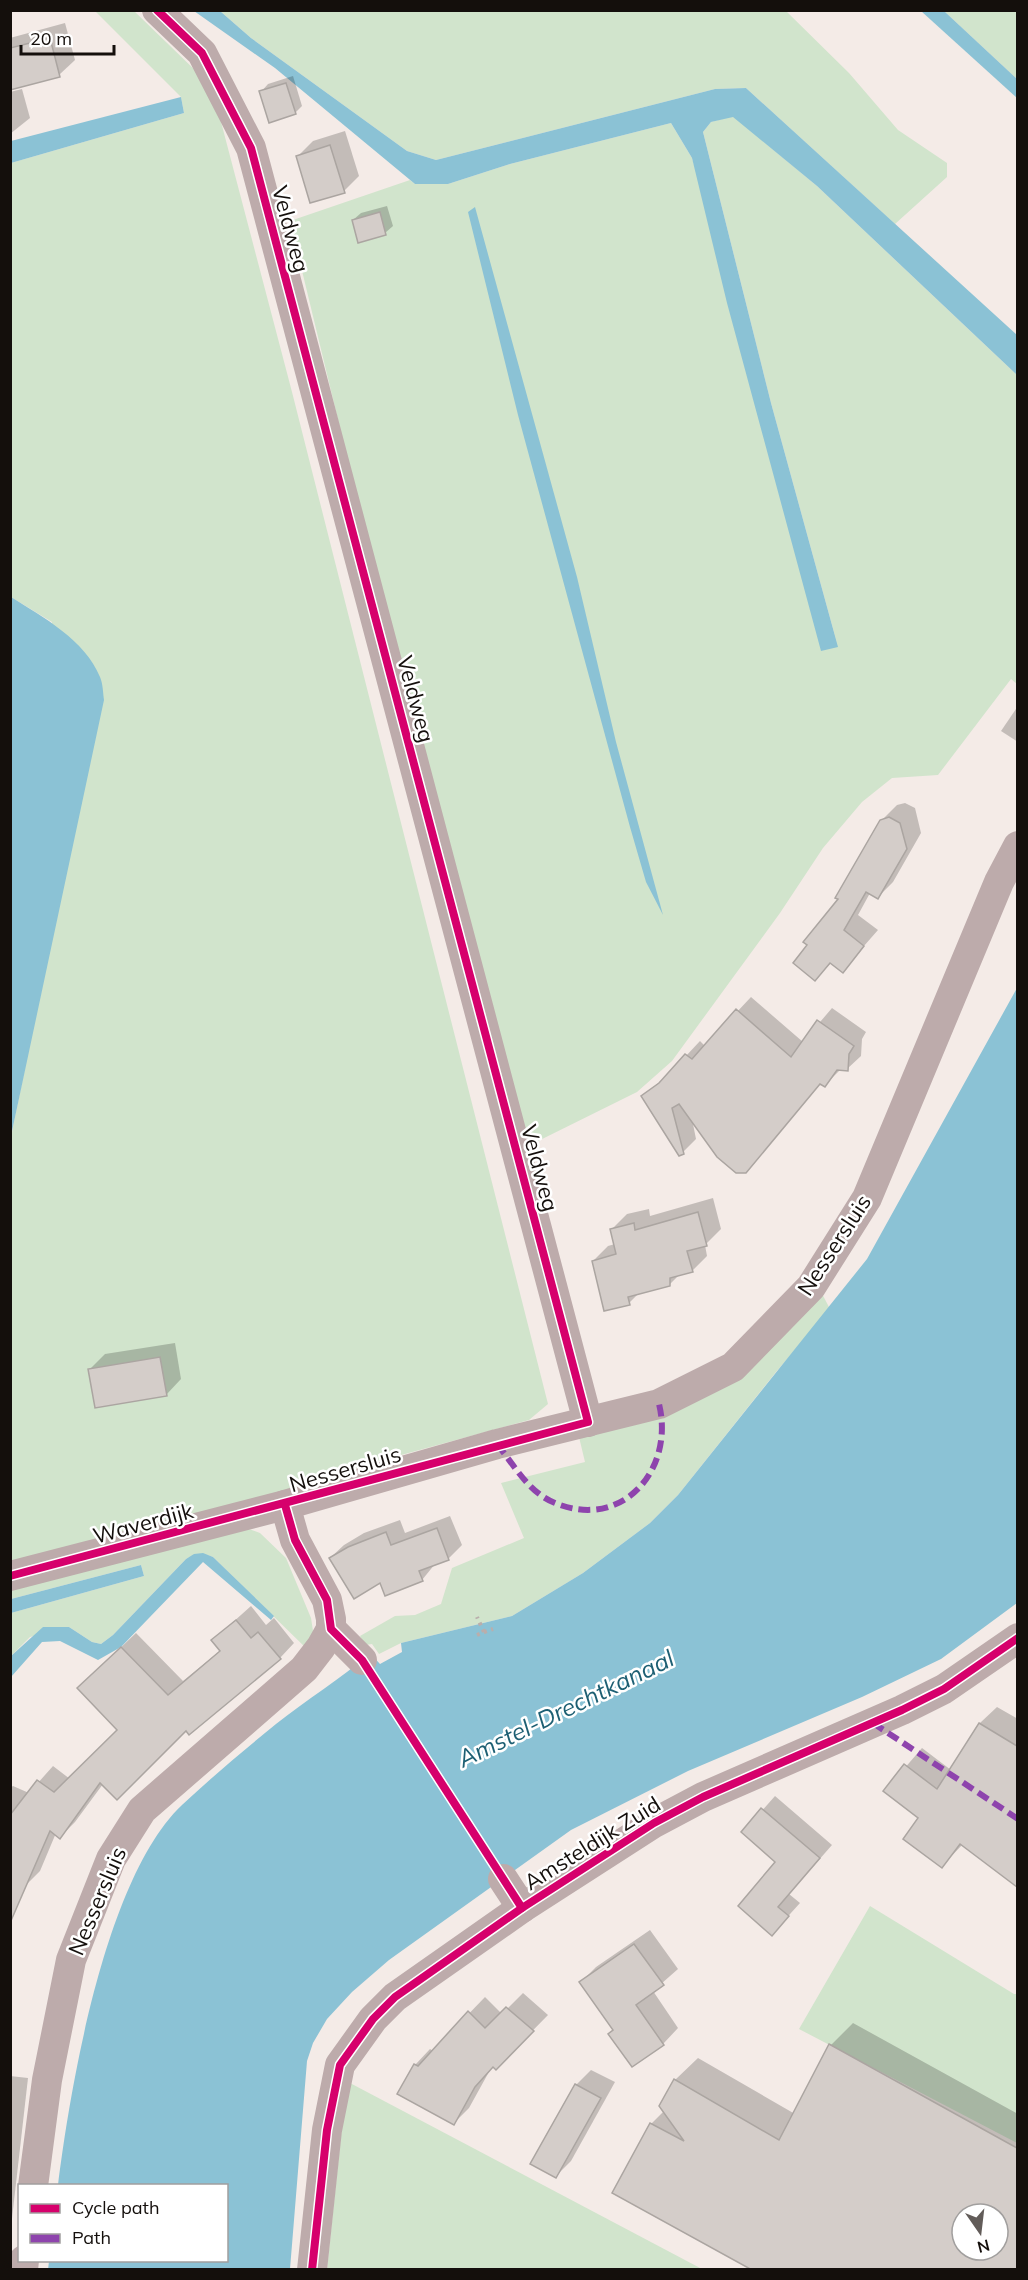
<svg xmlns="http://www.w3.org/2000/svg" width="1028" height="2280" font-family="Mulish,sans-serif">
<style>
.green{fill:#d1e4cc}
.water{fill:#8bc2d5}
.shadow{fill:#0003;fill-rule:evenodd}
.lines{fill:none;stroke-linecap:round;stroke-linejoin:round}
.ferry{stroke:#1d5f73;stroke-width:1.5;stroke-dasharray:8 6;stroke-linecap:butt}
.building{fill:#d4cdc9;stroke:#aba5a1;stroke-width:1.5;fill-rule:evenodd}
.path{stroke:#baaeac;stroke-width:4;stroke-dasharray:3 4.5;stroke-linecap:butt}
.minor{stroke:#bdabab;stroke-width:30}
.quiet{stroke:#8e44ad;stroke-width:6;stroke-dasharray:12 6;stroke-linecap:butt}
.cycleway-casing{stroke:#fff;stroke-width:11}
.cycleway{stroke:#d6006c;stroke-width:8}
.labels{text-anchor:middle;stroke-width:5;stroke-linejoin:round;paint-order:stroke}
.street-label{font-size:22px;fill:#140f0c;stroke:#fff}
.water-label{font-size:24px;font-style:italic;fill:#1d5f73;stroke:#fff}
</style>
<rect width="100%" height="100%" fill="#f4ebe7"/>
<!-- green -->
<g class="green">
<polygon points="95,11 134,11 198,73 215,99 292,392 548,1404 529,1420 361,1466 279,1496 11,1564 11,1137 53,929 52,622 11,597 11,163 184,113 181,97"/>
<polygon points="220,11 786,11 849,73 898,130 947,163 947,177 895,224 746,88 715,89 436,160 407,151 251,38"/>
<polygon points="944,11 1017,11 1017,79"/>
<polygon points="733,116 817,186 1017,375 1017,684 1011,679 938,775 892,778 862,802 823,848 780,913 672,1061 637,1092 526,1147 355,490 290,221 410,180 415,184 448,184 510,164 671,123 692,158 838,647 771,403 703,132 711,122"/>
<polygon points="819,1288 830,1309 776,1372 678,1495 650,1523 583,1573 512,1616 401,1643 379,1654 372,1644 365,1645 360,1636 395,1616 415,1615 441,1604 452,1568 524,1538 501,1483 585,1462 579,1437 678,1408"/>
<path d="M246,1528L260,1533L286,1558L311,1618L313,1631L309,1651L213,1557C202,1553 196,1553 186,1559L113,1635L101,1644L92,1642L69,1627L30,1637L11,1656V1613L144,1576L141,1565L11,1599V1585Z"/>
<polygon points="870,1906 1014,1994 1017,1994 1017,2143 799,2029"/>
<polygon points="350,2083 702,2269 327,2270 342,2126"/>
</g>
<!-- water -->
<g class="water">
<polygon points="194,11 220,11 251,38 407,151 436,160 715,89 746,88 1017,335 1017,375 817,186 733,117 711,122 703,132 771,403 838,647 821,651 727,303 692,158 671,123 510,164 448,184 415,184 275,68"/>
<polygon points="921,11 944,11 1017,79 1017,98"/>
<polygon points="181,97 184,113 11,163 11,141"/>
<polygon points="475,207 577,577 616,742 663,915 646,882 630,827 518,415 468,212"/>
<path d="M11,597C43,617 85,640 100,677C103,684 103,693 104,700L11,1136Z"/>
<path d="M1017,988V1603L941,1659L862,1697L688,1771L571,1830L389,1960L352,1992L327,2019L313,2043L307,2061L290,2269L48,2270L49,2261L226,2260V2186L58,2185C71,2082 106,1877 182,1805C212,1777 244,1750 276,1724C306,1700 341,1679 370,1653L380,1664L402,1652L401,1643L512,1616L583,1573L650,1523L678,1495L867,1259Z"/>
<polygon points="203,1553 213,1557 274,1616 271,1620 203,1562 121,1647 98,1660 60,1641 42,1642 11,1677 11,1656 43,1627 69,1627 92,1642 101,1644 113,1635 186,1559 194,1554"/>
<polygon points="141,1565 144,1576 11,1613 11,1599"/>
</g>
<!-- shadow -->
<g class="shadow">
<polygon points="65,23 75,60 59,75 10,89 10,38"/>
<polygon points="293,76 302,106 295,113 261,92 268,84"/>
<polygon points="22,89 30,118 10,134 10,92"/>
<polygon points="345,131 359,176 344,191 298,156 313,141"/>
<polygon points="387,206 393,226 385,233 353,220 361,213"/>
<polygon points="1018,706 1018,742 1001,731"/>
<polygon points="905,803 915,808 921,833 893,882 878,897 870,893 858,915 878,930 842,971 832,962 815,979 840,899 881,821 897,805"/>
<polygon points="751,997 803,1042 832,1008 866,1032 862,1039 861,1056 847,1069 841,1069 825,1085 821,1083 745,1171 692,1119 696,1139 683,1152 643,1096 670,1073 700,1041 705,1046"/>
<polygon points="713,1198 721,1229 705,1245 707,1256 692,1271 680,1274 669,1285 640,1292 629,1303 593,1261 608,1246 615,1244 611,1230 627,1214 649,1209 650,1216"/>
<polygon points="175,1343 181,1379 166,1395 90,1369 105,1354"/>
<polygon points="450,1516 462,1545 448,1559 435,1564 422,1580 381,1580 330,1558 344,1545 364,1533 400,1520 405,1533"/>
<polygon points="251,1606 266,1625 274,1618 294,1643 280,1658 186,1729 103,1784 75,1822 60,1837 56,1833 40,1871 25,1886 10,1880 10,1788 13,1786 29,1793 53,1766 70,1779 119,1730 94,1673 136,1633 183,1681 221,1650 213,1640"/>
<polygon points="997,1707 1018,1719 1018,1885 963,1844 942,1866 920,1818 885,1791 922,1748 951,1770 980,1723"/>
<polygon points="775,1796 832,1845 789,1894 800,1903 772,1934 777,1862 743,1832"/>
<polygon points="650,1930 678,1969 653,1991 678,2028 663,2044 632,2065 614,2030 581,1982 596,1967"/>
<polygon points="523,1993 548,2015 496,2068 493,2066 490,2070 469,2108 454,2123 415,2065 430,2049 433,2051 485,1997 502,2014"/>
<path d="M853,2023L1018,2114V2270H755L651,2124L664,2111L675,2080L698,2058L795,2114L831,2045ZM962,2214H998V2250H962Z"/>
<polygon points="591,2070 615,2082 571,2161 556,2176 576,2085"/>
<polygon points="10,2076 28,2078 10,2236"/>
</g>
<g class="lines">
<!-- ferry -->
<polyline class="ferry" points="369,1670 494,1866"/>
</g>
<!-- building -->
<g class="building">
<polygon points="50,38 60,77 10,90 10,48"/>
<polygon points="286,83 296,114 269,123 259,91"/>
<polygon points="330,145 345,193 310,203 296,156"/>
<polygon points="380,212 386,235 358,243 352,220"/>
<polygon points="889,817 900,823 907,849 878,899 866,892 844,930 864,946 843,973 830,963 815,981 793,963 807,945 803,942 838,899 835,898 880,820"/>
<polygon points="736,1009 791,1057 817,1020 854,1046 849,1054 848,1071 837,1070 825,1087 820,1084 746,1173 736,1173 717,1157 679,1104 672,1108 684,1154 679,1156 641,1096 659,1083 685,1054 692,1059"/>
<polygon points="698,1212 707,1246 687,1251 693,1272 670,1278 670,1286 628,1297 630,1305 604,1311 592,1261 616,1254 610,1229 634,1223 635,1230"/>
<polygon points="160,1357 167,1396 95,1408 88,1369"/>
<polygon points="437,1528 449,1560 419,1571 423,1581 385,1596 380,1583 354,1599 329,1558 348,1547 386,1532 391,1545"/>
<polygon points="236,1620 251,1638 258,1632 281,1659 189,1735 186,1731 117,1800 100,1783 60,1839 50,1831 10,1923 10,1815 37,1780 54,1792 117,1730 77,1688 121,1647 168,1695 220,1651 211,1640"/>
<polygon points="979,1723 1017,1746 1017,1887 960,1844 942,1868 903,1839 918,1818 883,1791 904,1764 937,1789"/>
<polygon points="761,1808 820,1858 778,1907 789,1916 772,1936 738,1906 775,1862 741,1832"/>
<polygon points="634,1944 664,1985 636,2005 664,2045 632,2067 608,2034 613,2030 579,1982"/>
<polygon points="506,2007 534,2031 496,2070 493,2067 475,2087 454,2125 397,2094 414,2064 418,2066 468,2011 485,2028"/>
<path d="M829,2044L1017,2148V2270H752L612,2193L650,2123L684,2141L659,2106L674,2079L779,2140ZM962,2214H998V2250H962Z"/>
<polygon points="575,2084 601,2098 556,2178 530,2164"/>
</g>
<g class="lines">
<!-- path -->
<g class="path">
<polyline points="484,1632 493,1629"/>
<polyline points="477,1635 484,1632 477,1617"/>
</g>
<!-- minor -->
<g class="minor">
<polyline points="157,10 202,53 251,148 588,1422"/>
<polyline points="10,1576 285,1505 497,1444 659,1404 733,1367 811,1287 867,1198 999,882 1018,846"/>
<polyline points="331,1629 362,1660"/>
<polyline points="503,1879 522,1908"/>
<polyline points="33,2186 47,2080 71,1960 111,1859 142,1810 304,1669 321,1647 331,1629 331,1619 327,1600 295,1540 285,1505"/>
<polyline points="23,2270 24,2260"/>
<polyline points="312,2270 327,2130 340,2065 373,2019 395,1997 522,1908 654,1823 703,1797 902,1710 944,1689 1018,1638"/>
</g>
<!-- quiet -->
<g class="quiet">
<path d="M497,1444C514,1465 529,1493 555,1503C623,1531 675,1469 659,1404"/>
<polyline points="873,1723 1018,1819"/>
</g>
<defs>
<g id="cycleway">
<polyline points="285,1505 295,1540 327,1600 331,1629 362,1660 522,1908"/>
<polyline points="10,1576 588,1422 251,148 202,53 157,10"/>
<polyline points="312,2270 327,2130 340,2065 373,2019 395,1997 522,1908 654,1823 703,1797 902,1710 944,1689 1018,1638"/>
</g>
</defs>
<!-- cycleway casing -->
<use href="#cycleway" class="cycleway-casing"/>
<!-- cycleway -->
<use href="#cycleway" class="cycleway"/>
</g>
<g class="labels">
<!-- street labels -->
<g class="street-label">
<text transform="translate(291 229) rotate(75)" y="8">Veldweg</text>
<text transform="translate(416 699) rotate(75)" y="8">Veldweg</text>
<text transform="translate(540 1168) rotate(75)" y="8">Veldweg</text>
<text transform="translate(834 1245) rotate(-57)" y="8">Nessersluis</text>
<text transform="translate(345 1469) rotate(-16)" y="8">Nessersluis</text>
<text transform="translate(143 1523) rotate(-15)" y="8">Waverdijk</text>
<text transform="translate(592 1843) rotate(-32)" y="8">Amsteldijk Zuid</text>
<text transform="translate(97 1901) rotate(-67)" y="8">Nessersluis</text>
</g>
<!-- water labels -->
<g class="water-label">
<text transform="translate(566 1709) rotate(-26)" y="8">Amstel-Drechtkanaal</text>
</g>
</g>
<!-- border -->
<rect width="1028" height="2280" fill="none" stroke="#140f0c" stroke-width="24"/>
<!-- legend -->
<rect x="18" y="2184" width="210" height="78" fill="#ffffff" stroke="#a19f9e" stroke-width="1.5"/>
<rect x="30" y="2204" width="30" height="9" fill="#d6006c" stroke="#a19f9e" stroke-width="1.5"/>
<text x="72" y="2214" font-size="18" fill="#140f0c">Cycle path</text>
<rect x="30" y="2234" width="30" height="9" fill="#8e44ad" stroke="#a19f9e" stroke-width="1.5"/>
<text x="72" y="2244" font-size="18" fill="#140f0c">Path</text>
<!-- north arrow -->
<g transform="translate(980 2232) rotate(166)"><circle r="28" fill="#ffffff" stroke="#a19f9e" stroke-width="1.5"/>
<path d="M0-4.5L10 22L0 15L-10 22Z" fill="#625c59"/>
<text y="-9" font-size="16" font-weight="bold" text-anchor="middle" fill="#140f0c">N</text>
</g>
<!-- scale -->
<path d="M21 45v9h93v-9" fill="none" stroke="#140f0c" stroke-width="3"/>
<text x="30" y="45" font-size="18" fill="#140f0c" stroke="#ffffff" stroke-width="4.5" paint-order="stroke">20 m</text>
</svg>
